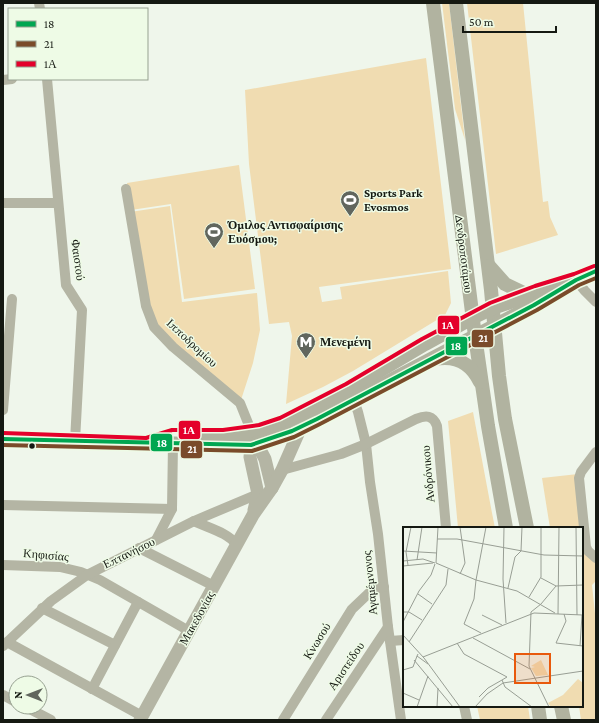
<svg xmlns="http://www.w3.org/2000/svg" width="599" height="723" font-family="'Crimson Pro',serif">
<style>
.green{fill:#f0dcb1}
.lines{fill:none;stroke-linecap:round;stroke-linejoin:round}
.minor{stroke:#b4b5a4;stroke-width:10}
.tertiary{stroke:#b4b5a4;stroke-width:13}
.secondary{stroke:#b1b3a0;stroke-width:14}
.bus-1-casing{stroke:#eefbe6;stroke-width:7}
.bus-2-casing{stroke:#eefbe6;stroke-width:7}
.bus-3-casing{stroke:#eefbe6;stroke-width:7}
.bus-1{stroke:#00a651;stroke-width:4}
.bus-2{stroke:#7a4b2a;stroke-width:4}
.bus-3{stroke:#e4002b;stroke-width:4}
.bus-dot{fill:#151912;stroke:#eefbe6;stroke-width:1.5}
.labels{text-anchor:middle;stroke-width:3;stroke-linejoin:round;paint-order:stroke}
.poi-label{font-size:12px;font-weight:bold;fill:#151912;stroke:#eefbe6;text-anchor:start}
.street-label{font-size:12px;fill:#151912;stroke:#eefbe6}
.inset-road{fill:none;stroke:#989e94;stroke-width:1}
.view{fill:#e8590c;fill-opacity:0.15;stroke:#e8590c;stroke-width:2}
.inset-edge{fill:none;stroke:#151912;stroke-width:2}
.line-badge{stroke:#eefbe6;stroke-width:1.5}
.badge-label{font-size:11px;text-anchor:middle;font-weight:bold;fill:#fff}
</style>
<rect width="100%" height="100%" fill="#eff6eb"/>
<!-- green -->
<g class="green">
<polygon points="442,3 449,3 465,140 455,109"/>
<polygon points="467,3 523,3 543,202 548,201 550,217 558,235 496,254"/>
<polygon points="426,58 451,269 319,287 322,302 342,299 340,287 448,271 451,303 445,315 353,371 323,387 286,404 292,336 289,322 269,324 249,164 245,90"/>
<polygon points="239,165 255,289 184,299 171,204 131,210 127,183"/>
<polygon points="170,206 182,302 257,293 260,330 253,363 240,403 154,327 130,212"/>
<polygon points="473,412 492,513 495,528 458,528 448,421"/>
<polygon points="578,474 584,550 596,559 596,581 592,585 596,623 596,720 581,720 579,706 582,706 582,528 550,528 542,478"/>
<polygon points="477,706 528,706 530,720 480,720"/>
</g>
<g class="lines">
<!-- minor -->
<g class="minor">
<polyline points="39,3 40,9"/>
<polyline points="47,79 66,285 82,310 75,441"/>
<polyline points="3,80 12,79"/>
<polyline points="126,189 146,306 154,327 173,347 240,403 252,433"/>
<polyline points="3,203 58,203"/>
<polyline points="576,280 585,291 596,302"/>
<polyline points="352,395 358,412 366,444 370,482 378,534 388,627 401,720"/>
<polyline points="3,410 12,299"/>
<polyline points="596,452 581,472 579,478 586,547 588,551 596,558"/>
<path d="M282,470L341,454L366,444L416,419C426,415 433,415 437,426L446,528"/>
<polyline points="3,505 172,509"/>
<path d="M194,521C208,528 227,532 237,545"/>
<polyline points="156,540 172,509 173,444"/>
<polyline points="139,548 214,586"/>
<polyline points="3,565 60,567 81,572 100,580 189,631"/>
<polyline points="42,608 115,645"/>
<polyline points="390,641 404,640"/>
<polyline points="7,642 142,716"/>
<polyline points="3,646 51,601 87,575 194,521 258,494"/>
<polyline points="92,689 138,602"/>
<polyline points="3,695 16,702"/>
<polyline points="464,706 467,720"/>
<polyline points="26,707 51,720"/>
<polyline points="283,720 352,609 372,590 384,587"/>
<polyline points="326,720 388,627"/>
</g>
<!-- tertiary -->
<g class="tertiary">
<polyline points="252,434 265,459 272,488"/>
<polyline points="252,435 250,457 258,494 254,510"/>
<polyline points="140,720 253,515 272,488 282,470 301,427"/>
</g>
<!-- secondary -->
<g class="secondary">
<polyline points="433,3 475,336 488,426 506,528"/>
<polyline points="456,3 491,290 499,376 505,419 527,528"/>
<polyline points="489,266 505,284 528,295"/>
<path d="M435,359C455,355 471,363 480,382"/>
<polyline points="208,436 241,435 256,432 282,424 349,389 425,344 472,318 493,308 556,286"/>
<polyline points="3,439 231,445 251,445 267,440 292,431 317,419 534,305 576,280 596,271"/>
<polyline points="538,706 540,720"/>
<polyline points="561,706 564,720"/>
</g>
<defs>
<polyline id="bus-1" points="3,439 251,445 292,431 317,419 534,305 576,280 596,271"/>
<polyline id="bus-2" points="3,445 252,451 294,437 320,424 537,310 579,285 596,278"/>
<polyline id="bus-3" points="3,433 146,438 172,430 223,430 259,425 280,418 346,384 422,339 490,303 535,286 574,274 594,266"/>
</defs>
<!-- bus-1 casing -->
<use href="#bus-1" class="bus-1-casing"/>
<!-- bus-2 casing -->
<use href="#bus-2" class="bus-2-casing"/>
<!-- bus-3 casing -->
<use href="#bus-3" class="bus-3-casing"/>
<!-- bus-1 -->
<use href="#bus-1" class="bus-1"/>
<!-- bus-2 -->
<use href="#bus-2" class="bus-2"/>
<!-- bus-3 -->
<use href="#bus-3" class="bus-3"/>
</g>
<!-- icons -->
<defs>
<symbol id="stadium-pin" viewBox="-11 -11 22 30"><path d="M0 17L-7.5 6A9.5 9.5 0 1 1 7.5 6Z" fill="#61665e" stroke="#eefbe6"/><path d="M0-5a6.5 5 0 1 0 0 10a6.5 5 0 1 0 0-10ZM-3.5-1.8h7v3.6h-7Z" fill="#fff"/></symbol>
<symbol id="metro-pin" viewBox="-11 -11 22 30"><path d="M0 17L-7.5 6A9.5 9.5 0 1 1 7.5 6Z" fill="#61665e" stroke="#eefbe6"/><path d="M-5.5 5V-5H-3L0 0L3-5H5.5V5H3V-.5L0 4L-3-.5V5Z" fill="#fff"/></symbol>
</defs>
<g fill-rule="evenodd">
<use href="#stadium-pin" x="339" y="189" width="22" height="30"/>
<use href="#stadium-pin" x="203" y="221" width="22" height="30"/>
<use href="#metro-pin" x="295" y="331" width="22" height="30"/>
</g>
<!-- markers -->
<circle class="bus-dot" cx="32" cy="446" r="3.5"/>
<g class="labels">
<!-- poi labels -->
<g class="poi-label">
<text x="364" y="197">Sports Park<tspan x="364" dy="14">Evosmos</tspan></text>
<text x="228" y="229">Όμιλος Αντισφαίρισης<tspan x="228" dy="14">Ευόσμου;</tspan></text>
<text x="320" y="346">Μενεμένη</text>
</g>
<!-- street labels -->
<g class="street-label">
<text transform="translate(464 254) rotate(83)" y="4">Δενδροποτάμου</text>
<text transform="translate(78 260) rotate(82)" y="4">Φαιστού</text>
<text transform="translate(192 343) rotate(43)" y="4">Ιπποδρομίου</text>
<text transform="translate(428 474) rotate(-95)" y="4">Ανδρόνικου</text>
<text transform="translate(129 553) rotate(-26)" y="4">Επτανήσου</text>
<text transform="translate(46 555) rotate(5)" y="4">Κηφισίας</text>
<text transform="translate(370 583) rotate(-96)" y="4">Αγαμέμνονος</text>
<text transform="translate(197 618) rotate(-61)" y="4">Μακεδονίας</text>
<text transform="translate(317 641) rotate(-58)" y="4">Κνωσού</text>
<text transform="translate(346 666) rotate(-56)" y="4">Αριστείδου</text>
</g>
</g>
<!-- overview -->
<g transform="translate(403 527)">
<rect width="180" height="180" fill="#eff6eb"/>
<path d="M138,133L145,148L133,149L128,141L132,140L128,139ZM175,152L180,156V180H148L145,176L160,168Z" fill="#f0dcb1"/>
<path class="inset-road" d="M57,0L62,36L57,47M101,0L100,52L103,96M173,0L174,88M34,12H54L141,28L180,29M0,24L34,26M14,33L19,0M0,34L20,32L32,36M33,36L35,0M33,36L73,53L114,64L152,86M5,38L3,25L8,0M0,39L30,36M138,51L153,59M73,53L71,72L61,97L78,106M73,53L83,0M153,59L180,58M105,61L112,30L118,24L119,0M15,67L29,77M126,70L138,50V0M138,77L153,59M138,77L128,85L126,139L146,180M0,85H6L19,93M155,87L156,0M161,87L163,94L153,116L180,119M79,88L99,98M0,95L16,64L28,48L32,37M0,108L21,131L57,180M70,111L127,142M6,115L43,58L45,42M54,116L61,127L104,150L99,153M177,119L179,88M15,127L14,129L25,137M20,130L131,86L180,88M11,133L50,180M0,143L10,140L14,129M99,153L102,160L129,180M0,166L16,173M76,170L85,161L99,153M14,180L25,149M34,180L35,161M72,180L84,167L100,156L180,144"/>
<path class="view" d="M112,127H147V156H112Z"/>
<rect width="180" height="180" class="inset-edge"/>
</g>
<g class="line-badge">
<rect x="437" y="315" width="23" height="20" rx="4" fill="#e4002b"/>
<rect x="471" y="329" width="23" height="19" rx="4" fill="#7a4b2a"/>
<rect x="445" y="336" width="23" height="20" rx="4" fill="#00a651"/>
<rect x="178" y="420" width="23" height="20" rx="4" fill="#e4002b"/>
<rect x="150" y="433" width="23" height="19" rx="4" fill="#00a651"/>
<rect x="180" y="440" width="23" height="19" rx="4" fill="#7a4b2a"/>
</g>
<g class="badge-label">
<text x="448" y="329">1Α</text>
<text x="483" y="342">21</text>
<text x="456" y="350">18</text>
<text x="189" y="434">1Α</text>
<text x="162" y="447">18</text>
<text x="192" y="453">21</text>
</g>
<!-- border -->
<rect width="599" height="723" fill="none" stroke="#151912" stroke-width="8"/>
<!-- legend -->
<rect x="8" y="8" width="140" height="72" fill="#eefbe6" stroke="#97a191"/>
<rect x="16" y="21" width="20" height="6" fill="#00a651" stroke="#97a191"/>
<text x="44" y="28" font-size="12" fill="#151912">18</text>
<rect x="16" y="41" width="20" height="6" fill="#7a4b2a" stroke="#97a191"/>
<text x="44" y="48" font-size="12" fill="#151912">21</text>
<rect x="16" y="61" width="20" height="6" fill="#e4002b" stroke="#97a191"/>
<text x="44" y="68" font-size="12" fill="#151912">1Α</text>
<!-- north arrow -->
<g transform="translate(28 695) rotate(270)"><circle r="19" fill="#eefbe6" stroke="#97a191"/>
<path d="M0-3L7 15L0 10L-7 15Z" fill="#61665e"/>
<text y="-6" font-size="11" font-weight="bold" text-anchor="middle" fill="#151912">N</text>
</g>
<!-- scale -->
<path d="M463 26v6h93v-6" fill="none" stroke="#151912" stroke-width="2"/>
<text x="469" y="26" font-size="12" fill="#151912" stroke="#eefbe6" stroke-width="3" paint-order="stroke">50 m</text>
</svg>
